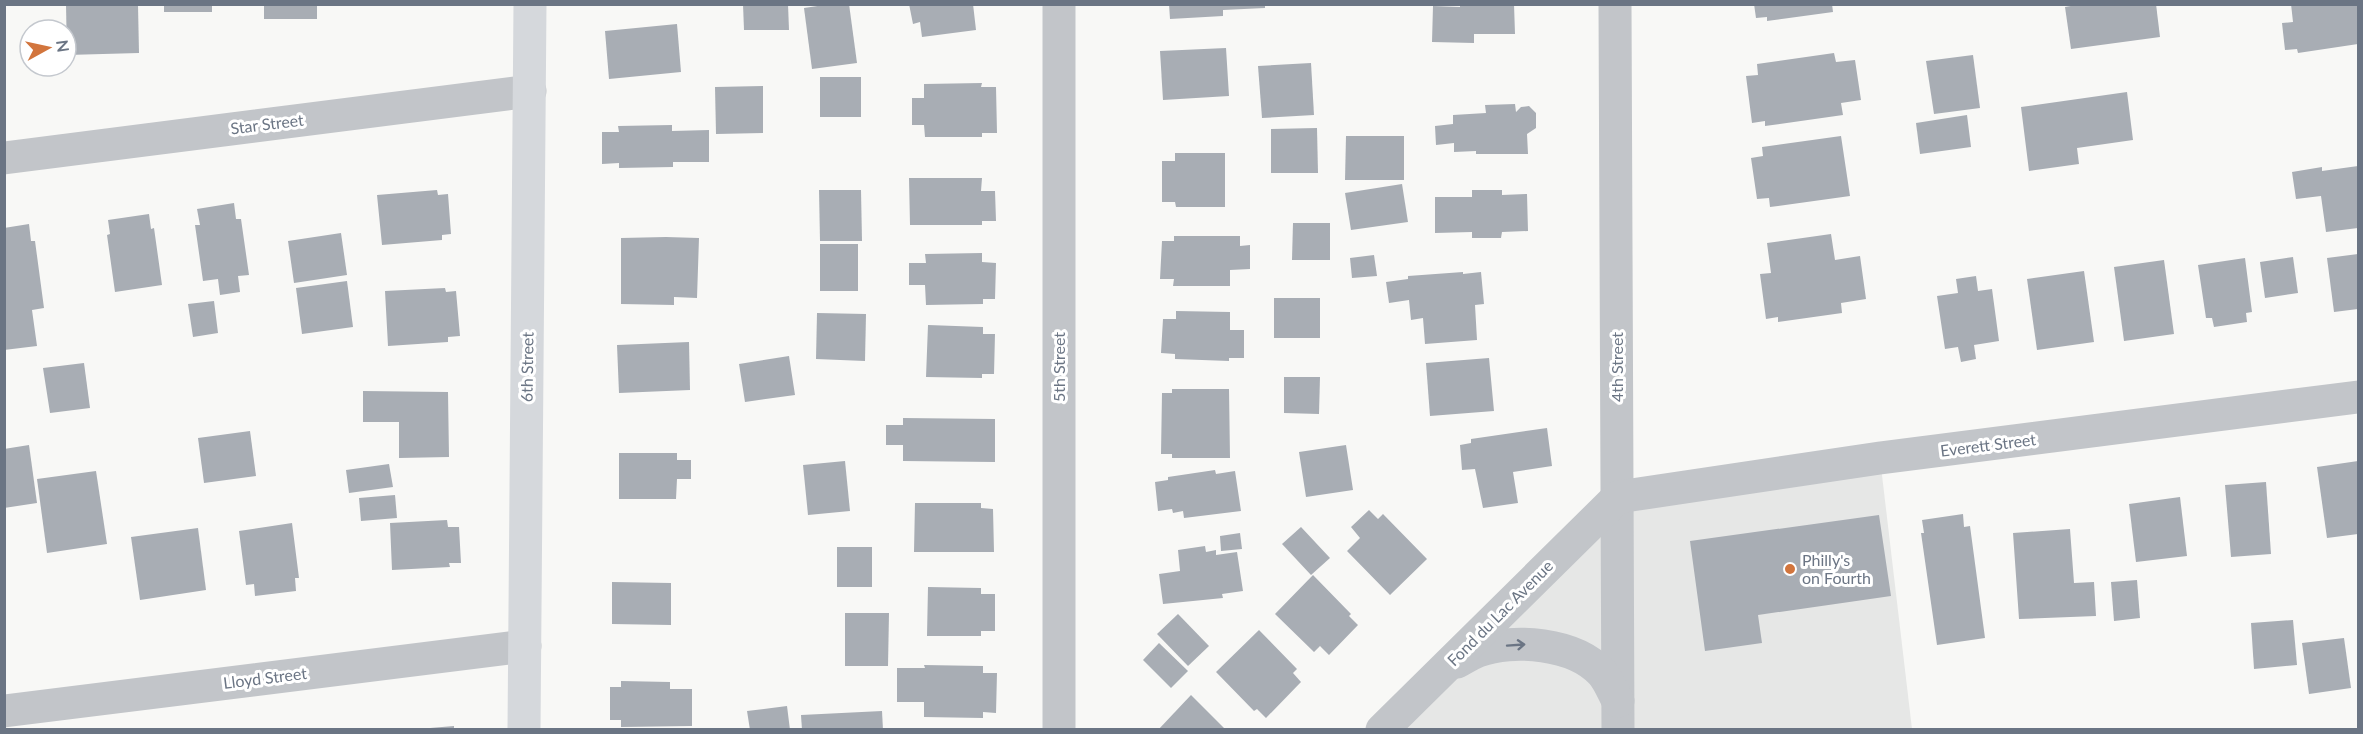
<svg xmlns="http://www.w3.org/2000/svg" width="2363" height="734" font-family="Lato,sans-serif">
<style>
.built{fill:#e6e7e6}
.building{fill:#a8adb4}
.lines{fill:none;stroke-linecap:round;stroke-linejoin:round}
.minor{stroke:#c2c5c9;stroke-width:33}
.major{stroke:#d5d8dc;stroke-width:33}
.oneway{stroke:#6b7584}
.poi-dot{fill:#d2753d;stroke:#fff;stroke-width:2}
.labels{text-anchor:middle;stroke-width:6;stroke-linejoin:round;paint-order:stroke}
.street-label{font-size:16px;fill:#6b7584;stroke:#fff}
.poi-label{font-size:16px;fill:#6b7584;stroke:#fff;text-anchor:start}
</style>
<rect width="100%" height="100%" fill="#f8f8f6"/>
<!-- built -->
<polygon class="built" points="1880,458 1912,729 1382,730 1618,497"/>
<!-- building -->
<g class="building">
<rect x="164" y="4" width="48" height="8"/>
<rect x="264" y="4" width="53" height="15"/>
<polygon points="743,4 788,4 789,30 744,30"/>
<polygon points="831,4 849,4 857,63 812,69 804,8"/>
<polygon points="909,4 973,4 976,30 922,37 920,22 913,24"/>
<polygon points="1169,4 1265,4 1265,8 1223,10 1223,16 1170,19"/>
<polygon points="1460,4 1514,4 1515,34 1474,34 1474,43 1432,42 1433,6 1460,7"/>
<polygon points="1754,4 1832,4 1833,12 1767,21 1767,17 1756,18"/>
<polygon points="2082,4 2156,4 2160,37 2071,49 2065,7"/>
<polygon points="2291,4 2358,4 2358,44 2298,53 2297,49 2285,50 2282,23 2293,22"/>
<polygon points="66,5 138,5 139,53 67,55"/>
<polygon points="677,24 681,72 609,79 605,31"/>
<polygon points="1226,48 1229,96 1163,100 1160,51"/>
<polygon points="1834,53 1836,62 1855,60 1861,100 1841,103 1843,115 1765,126 1765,121 1752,123 1746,76 1758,75 1757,64"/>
<polygon points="1973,55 1980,108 1934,114 1926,61"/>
<polygon points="1311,63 1314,115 1262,118 1258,66"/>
<rect x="820" y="77" width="41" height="40"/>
<polygon points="982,83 981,87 996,87 997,133 982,133 982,137 925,137 924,125 912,125 912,98 924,98 924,84"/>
<polygon points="763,86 763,133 716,134 715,87"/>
<polygon points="2127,92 2133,140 2077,148 2079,164 2029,171 2021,107"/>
<polygon points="1515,104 1516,112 1521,107 1529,106 1536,113 1536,128 1527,134 1528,154 1476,154 1476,151 1454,152 1454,143 1436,145 1435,126 1453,124 1453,115 1486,113 1485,105"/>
<polygon points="1967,115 1971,147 1920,154 1916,123"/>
<polygon points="672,125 672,131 709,130 709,162 673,162 673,167 619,168 619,163 602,164 602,132 619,132 618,126"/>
<polygon points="1317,128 1318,173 1271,173 1271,129"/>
<polygon points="1346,136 1404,136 1404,180 1345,180"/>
<polygon points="1841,136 1850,196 1770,207 1769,198 1757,199 1751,158 1763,156 1762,147"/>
<polygon points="1175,153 1225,153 1225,207 1176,207 1175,202 1162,202 1162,161 1175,161"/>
<polygon points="2358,166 2358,228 2326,232 2321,196 2296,199 2292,172 2322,167 2322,171"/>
<polygon points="909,178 982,178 981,191 995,191 996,221 982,221 982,225 910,225"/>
<polygon points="1402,184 1408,222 1351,230 1345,193"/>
<polygon points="437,190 438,195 448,194 451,234 442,235 442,240 382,245 377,195"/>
<polygon points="819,190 861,190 862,241 820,241"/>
<polygon points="1472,190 1502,190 1502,195 1527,194 1528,231 1502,232 1501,238 1472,238 1472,232 1435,233 1435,197 1472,197"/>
<polygon points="234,203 236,219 241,219 249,275 238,276 240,292 220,295 218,279 203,281 195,225 200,225 197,209"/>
<polygon points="149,214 151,229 154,228 162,285 115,292 107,235 110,234 108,220"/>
<polygon points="1293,223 1330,223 1330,260 1292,260"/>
<polygon points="29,224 31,241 35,241 44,308 32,310 37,346 4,350 4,228"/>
<polygon points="341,233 347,275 294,283 288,241"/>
<polygon points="1831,234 1835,260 1860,256 1866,299 1841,303 1842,313 1778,322 1778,317 1766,319 1760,274 1771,273 1767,243"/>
<polygon points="1174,236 1240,236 1240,246 1250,245 1250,269 1230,270 1230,286 1173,286 1174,279 1160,279 1162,241 1174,241"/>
<polygon points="666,237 699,238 697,298 674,297 674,305 621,304 621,238"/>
<rect x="820" y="244" width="38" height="47"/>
<polygon points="982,253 982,262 996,263 995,299 983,299 983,304 926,305 925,285 909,285 909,263 926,263 925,254"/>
<polygon points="2358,254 2358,309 2334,312 2327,258"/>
<polygon points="1374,255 1377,276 1352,278 1350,258"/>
<polygon points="2293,257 2298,293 2265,298 2260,262"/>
<polygon points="2245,258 2252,312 2246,313 2247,322 2214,327 2212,318 2206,318 2198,265"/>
<polygon points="2164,260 2174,334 2124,341 2114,267"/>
<polygon points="2084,271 2094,342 2037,350 2027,279"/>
<polygon points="1463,272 1463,274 1481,272 1484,304 1475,305 1477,340 1425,344 1423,318 1411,320 1409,300 1389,303 1386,282 1408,279 1408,276"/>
<polygon points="1976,276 1978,291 1992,289 1999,341 1974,345 1976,359 1961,362 1958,347 1945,349 1937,296 1958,293 1956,279"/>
<polygon points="347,281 353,327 302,334 296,288"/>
<polygon points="445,288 446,292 456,291 460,336 448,337 448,342 388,346 385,291"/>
<rect x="1274" y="298" width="46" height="40"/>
<polygon points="214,301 218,333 193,337 188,304"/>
<polygon points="1176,311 1230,312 1230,330 1244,330 1244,358 1229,358 1229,361 1175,359 1175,354 1161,353 1163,319 1176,319"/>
<polygon points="817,313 866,314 865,361 816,359"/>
<polygon points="928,325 983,327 983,334 995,334 994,374 982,374 982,378 926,377"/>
<polygon points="689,342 690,390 619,393 617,345"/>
<polygon points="789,356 795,395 745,402 739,364"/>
<polygon points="1489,358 1494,411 1430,416 1426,363"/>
<polygon points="84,363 90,408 50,413 43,368"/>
<polygon points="1284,377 1320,377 1319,414 1284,413"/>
<polygon points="1172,389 1229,389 1230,458 1172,458 1172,454 1161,454 1162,393 1172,393"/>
<polygon points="363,391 448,392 449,457 399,458 399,422 363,422"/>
<polygon points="903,418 995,419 995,462 903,461 903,445 886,445 886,425 903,425"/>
<polygon points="1547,428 1552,466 1513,472 1518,503 1483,508 1475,469 1462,470 1460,445 1471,443 1471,439"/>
<polygon points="250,431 256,476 204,483 198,438"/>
<polygon points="29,445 37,503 4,508 4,449"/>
<polygon points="1346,445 1353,490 1306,497 1299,452"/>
<polygon points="619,453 677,453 677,460 691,460 691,479 677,479 676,499 619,499"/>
<polygon points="845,461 850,511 808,515 803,465"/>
<polygon points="2358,461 2358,534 2327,538 2317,467"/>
<polygon points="389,464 393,487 349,493 346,470"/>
<polygon points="1215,470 1216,474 1235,471 1241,511 1184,518 1183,511 1173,513 1172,509 1158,511 1155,482 1168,480 1168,477"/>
<polygon points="96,471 107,544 47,553 37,479"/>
<polygon points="2266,482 2271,554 2231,557 2225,485"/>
<polygon points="395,495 397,518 361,521 359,498"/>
<polygon points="2180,497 2187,556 2136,562 2129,504"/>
<polygon points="915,503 981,503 981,508 993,509 994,552 914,552"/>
<polygon points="1369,510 1378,519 1383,514 1427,559 1390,595 1347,551 1360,538 1351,527"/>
<polygon points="1963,514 1964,527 1970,526 1985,638 1937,645 1921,533 1924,533 1922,520"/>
<polygon points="1879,515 1891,596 1758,615 1762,643 1705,651 1690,541"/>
<polygon points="447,520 448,527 459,527 461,563 449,563 450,567 392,570 390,523"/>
<polygon points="292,523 299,578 295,578 296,591 255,596 254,584 246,585 239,531"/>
<polygon points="1301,527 1330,558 1311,575 1282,544"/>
<polygon points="198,528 206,590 140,600 131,537"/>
<polygon points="2070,529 2074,583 2094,582 2096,616 2019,619 2013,533"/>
<polygon points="1240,533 1242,549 1221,551 1220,536"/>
<polygon points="1205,546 1206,552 1216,550 1216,555 1237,552 1243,591 1222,594 1223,598 1163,604 1159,574 1180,571 1178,550"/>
<rect x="837" y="547" width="35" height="40"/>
<polygon points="1313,575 1351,614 1349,616 1358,625 1329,655 1320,646 1314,652 1275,614"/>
<polygon points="2137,580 2140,618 2114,621 2111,582"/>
<polygon points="612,582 671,583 671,625 612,624"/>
<polygon points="928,587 981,588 981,594 995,594 995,631 981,631 981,636 927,636"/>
<polygon points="845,613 889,613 888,666 845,666"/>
<polygon points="1178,614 1209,646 1188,666 1157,634"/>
<polygon points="2293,620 2297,665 2254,669 2251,623"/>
<polygon points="1259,630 1297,669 1293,673 1301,682 1266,718 1257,709 1254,711 1216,672"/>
<polygon points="2344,638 2351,688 2309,694 2302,643"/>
<polygon points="1159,643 1188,671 1171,688 1143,660"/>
<polygon points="924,665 983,666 983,673 997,673 996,713 983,712 983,718 924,717 924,702 897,702 897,668 925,668"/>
<polygon points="621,681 670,682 670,689 692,689 692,726 621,727 621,720 610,720 610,687 621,687"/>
<polygon points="1191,695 1226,730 1158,730"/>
<polygon points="787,706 790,730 750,730 747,711"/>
<polygon points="882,711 883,730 802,730 801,715"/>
<polygon points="454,726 454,730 431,730 430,728"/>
</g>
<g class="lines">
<!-- minor -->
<g class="minor">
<polyline points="1615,4 1618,730"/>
<polyline points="4,158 530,91"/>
<path d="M1457,662C1463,659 1470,654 1478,651C1513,638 1575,643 1602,673C1609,681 1613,692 1618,701"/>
<polyline points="4,711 525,646"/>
<polyline points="1059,730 1059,4"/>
<polyline points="1382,730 1618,497 1880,458 2358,397"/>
</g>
<!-- major -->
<polyline class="major" points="524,730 530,4"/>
</g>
<!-- one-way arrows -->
<defs><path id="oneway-shaft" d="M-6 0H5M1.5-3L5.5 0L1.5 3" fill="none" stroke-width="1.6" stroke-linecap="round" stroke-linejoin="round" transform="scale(1.5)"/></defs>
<use class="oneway" href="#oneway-shaft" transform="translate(1516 645) rotate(-4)"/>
<!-- markers -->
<circle class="poi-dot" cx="1790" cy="569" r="6"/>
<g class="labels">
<!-- street labels -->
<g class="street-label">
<text transform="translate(267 124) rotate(-7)" y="6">Star Street</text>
<text transform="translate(527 367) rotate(-89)" y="6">6th Street</text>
<text transform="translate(1059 367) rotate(-90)" y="6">5th Street</text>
<text transform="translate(1617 367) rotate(-90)" y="6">4th Street</text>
<text transform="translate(1988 445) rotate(-7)" y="6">Everett Street</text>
<text transform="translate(1500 613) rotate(-45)" y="6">Fond du Lac Avenue</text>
<text transform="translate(265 678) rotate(-7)" y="6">Lloyd Street</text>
</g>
<!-- poi labels -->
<g class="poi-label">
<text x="1802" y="566">Philly's<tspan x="1802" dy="18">on Fourth</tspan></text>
</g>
</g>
<!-- border -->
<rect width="2363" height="734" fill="none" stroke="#6b7584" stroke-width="12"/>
<!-- north arrow -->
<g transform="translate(48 48) rotate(82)"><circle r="28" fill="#ffffff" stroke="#c4c8ce" stroke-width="1.5"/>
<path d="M0-4.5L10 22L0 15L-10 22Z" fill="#d2753d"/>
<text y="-9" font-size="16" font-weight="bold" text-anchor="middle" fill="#6b7584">N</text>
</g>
</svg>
